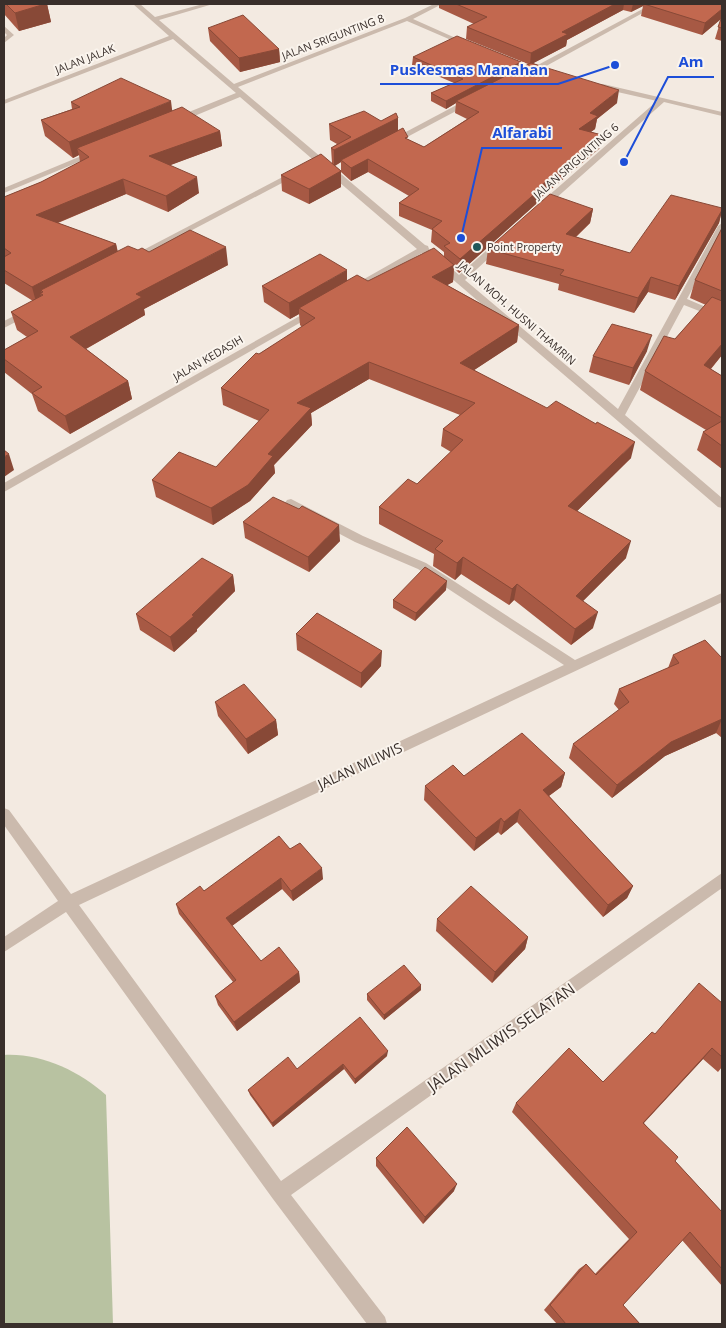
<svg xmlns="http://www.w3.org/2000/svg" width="726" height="1328" font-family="'Open Sans',sans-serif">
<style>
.green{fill:#b8c2a1}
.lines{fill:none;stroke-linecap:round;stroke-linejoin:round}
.minor{fill:#cbbaad;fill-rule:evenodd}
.wall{fill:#a75944}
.shaded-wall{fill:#884937}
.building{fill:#c2684f;stroke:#884937}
.poi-dot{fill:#21585a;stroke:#faf4ed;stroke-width:2}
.labels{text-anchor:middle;stroke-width:4;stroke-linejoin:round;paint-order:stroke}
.far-street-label{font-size:11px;fill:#392f2b;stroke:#faf4ed}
.far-poi-label{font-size:11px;fill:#392f2b;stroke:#faf4ed;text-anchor:start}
.street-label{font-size:14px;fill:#392f2b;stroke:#faf4ed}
.near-street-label{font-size:16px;fill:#392f2b;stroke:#faf4ed}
.leader{fill:none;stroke:#1d4ed8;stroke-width:2}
.callout-dot{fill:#1d4ed8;stroke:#faf4ed;stroke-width:2}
.callout-label{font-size:15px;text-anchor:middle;font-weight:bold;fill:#1d4ed8;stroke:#faf4ed;stroke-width:4;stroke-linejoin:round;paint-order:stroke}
</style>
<rect width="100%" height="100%" fill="#f3eae1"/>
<!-- green -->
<path class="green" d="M4,1055C41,1053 79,1071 106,1095L113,1324H4Z"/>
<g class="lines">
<!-- minor -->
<g class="minor">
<polygon points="133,4 140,4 155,17 203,4 213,4 159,20 234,84 405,18 434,4 442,4 413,19 469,44 469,46 465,46 407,21 238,87 425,245 428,246 429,249 459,275 496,242 502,242 502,246 465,280 618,409 718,226 722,223 722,233 687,299 722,314 722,320 684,305 625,415 722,498 722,508 718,507 422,253 356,291 350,291 350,287 417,249 240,97 180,122 174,122 174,118 236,93 173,39 4,104 4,100 169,36"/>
<polygon points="652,4 659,4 528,76 521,74"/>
<polygon points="4,26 14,35 4,43 4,38 7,35 4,32"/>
<polygon points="603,84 722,112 722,116 664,102 545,208 539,208 539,204 657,101 600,88 600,84"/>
<polygon points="466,100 473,102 394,144 387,142"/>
<polygon points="91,152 98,154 4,193 4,188"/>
<polygon points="294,171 301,173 135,260 128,258"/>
<polygon points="314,308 317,309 317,313 4,492 4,483"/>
<polygon points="28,309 31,310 31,314 4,328 4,321"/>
<polygon points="291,499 363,536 426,563 575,660 722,593 722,602 79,905 281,1181 722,873 722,888 291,1195 385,1317 387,1324 367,1324 273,1199 66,912 4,952 4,937 58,901 4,825 4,808 9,810 71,894 564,665 418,569 355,542 287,506 285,503 287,500"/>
</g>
</g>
<!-- wall -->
<g class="wall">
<polygon points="4,4 47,4 51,22 19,31 4,14"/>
<polygon points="439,4 722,4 722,41 715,39 721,19 702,35 641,16 643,6 631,12 623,10 567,40 566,46 533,63 617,103 597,119 595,129 591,132 602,135 600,148 537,201 536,204 459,273 454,268 453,282 447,285 519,325 517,342 474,370 631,458 577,511 626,558 583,601 593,628 571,645 514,600 509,605 461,574 455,580 433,566 434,554 379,524 379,507 417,484 451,452 441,446 443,429 460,415 369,379 311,413 312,425 274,465 275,473 250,501 213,525 156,497 152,480 216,467 259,421 223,405 221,388 259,354 302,327 300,325 299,314 290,319 264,302 262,286 347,281 368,281 444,256 444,252 431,242 432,230 399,216 399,203 409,196 368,172 351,181 341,172 341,162 335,166 341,171 341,187 309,204 282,191 281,175 332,163 331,148 337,144 330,140 329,124 381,121 398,118 398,130 407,139 424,147 467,119 455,113 456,103 446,109 431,101 431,93 454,83 412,65 413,57 521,62 521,68 528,64 466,39 467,27 474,24 439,8"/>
<polygon points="208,28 279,49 280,62 240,72 210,41"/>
<polygon points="71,102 172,111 220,131 222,146 170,165 199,193 168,212 126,194 58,223 116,244 118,252 138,250 228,265 144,309 145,315 86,349 128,381 132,399 70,434 38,411 32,394 4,372 4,350 27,337 17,330 11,312 33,301 4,283 4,197 41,182 80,162 79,155 73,158 45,136 41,120 72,109"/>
<polygon points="722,208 722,211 719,223 675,300 648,292 634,313 558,290 559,284 486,264 488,249 593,209 590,223 576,237 630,253"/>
<polygon points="722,228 722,355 711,369 722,376 722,469 697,450 703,432 706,430 640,390 645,371 706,305 690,298 695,280"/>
<polygon points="647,351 629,385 589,372 593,356"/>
<polygon points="243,522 340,541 309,572 245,538"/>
<polygon points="233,575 235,591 197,629 197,631 174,652 140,630 136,614"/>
<polygon points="446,590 415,621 393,608 393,600"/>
<polygon points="296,634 381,666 361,688 297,650"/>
<polygon points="673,655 721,657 722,656 722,738 716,733 665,756 612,798 569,758 573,744 619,710 614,704 619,689 668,668"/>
<polygon points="215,702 276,720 278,735 248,754 218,716"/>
<polygon points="565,773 561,787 549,796 633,886 627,898 603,917 517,822 501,835 498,832 474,851 424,800 425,786 464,776"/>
<polygon points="290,849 323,879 293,901 282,889 232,926 261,961 299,972 300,982 237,1031 218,1005 215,996 233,982 179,914 176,904"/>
<polygon points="437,919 528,937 525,949 492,983 436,931"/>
<polygon points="421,985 421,990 384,1020 367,1000 367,994"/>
<polygon points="722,1003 722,1067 718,1072 703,1059 644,1123 675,1161 722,1212 722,1286 682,1240 623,1305 640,1324 557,1324 544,1310 579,1269 586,1264 595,1274 629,1239 512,1112 516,1103 603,1082"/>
<polygon points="387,1056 355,1084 344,1069 273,1127 250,1095 248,1090 297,1069"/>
<polygon points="376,1158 454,1191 423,1224 376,1166"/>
</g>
<!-- shaded-wall -->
<g class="shaded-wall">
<polygon points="45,4 47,4 51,22 19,31 15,13"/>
<polygon points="615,4 624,4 623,10 567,40 566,46 530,65 531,53 562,32"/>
<polygon points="633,4 647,4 644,4 643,6 631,12"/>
<polygon points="722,9 722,18 702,35 705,23"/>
<polygon points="279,49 280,62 240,72 239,58"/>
<polygon points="521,62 521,70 456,101 456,103 446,109 446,101"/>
<polygon points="619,90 617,103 597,119 595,129 577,141 579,129 590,113"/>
<polygon points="171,101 173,117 77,148 79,155 73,158 69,142"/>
<polygon points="398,118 398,133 341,160 341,162 334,166 334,150"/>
<polygon points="220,131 222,146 152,172 149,156"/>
<polygon points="602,135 600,148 537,201 536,204 459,273 460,259 536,190"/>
<polygon points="368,159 368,172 351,181 351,168"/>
<polygon points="341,171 341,187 309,204 309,189"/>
<polygon points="197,177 199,193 168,212 166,196"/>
<polygon points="123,179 126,194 40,230 36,215"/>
<polygon points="593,209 590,223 563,249 566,234"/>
<polygon points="722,210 719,223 675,300 679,286"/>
<polygon points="116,244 119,260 43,292 41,290 42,295 40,293 42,299 36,302 32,287"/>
<polygon points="226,247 228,265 144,309 145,315 75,355 70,337 136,294"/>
<polygon points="454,265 453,282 431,294 432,277"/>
<polygon points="347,270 347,286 299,308 299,314 290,319 289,303"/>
<polygon points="651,277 648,292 634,313 638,298"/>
<polygon points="519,325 517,342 459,380 460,363"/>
<polygon points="652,335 647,351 629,385 633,368"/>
<polygon points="722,344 722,355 698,384 704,365"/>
<polygon points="369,362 369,379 311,413 312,425 274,465 275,473 250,501 213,525 211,508 268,454 297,403"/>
<polygon points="128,381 132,399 70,434 65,416"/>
<polygon points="635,442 631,458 565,523 568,506"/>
<polygon points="9,454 14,470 4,477 4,457"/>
<polygon points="339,525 340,541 309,572 308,557"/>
<polygon points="631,541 626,558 572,612 576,596"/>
<polygon points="463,557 461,574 455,580 457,563"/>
<polygon points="233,575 235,591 197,629 197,631 174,652 170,637 192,615"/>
<polygon points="447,581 446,590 415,621 416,613"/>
<polygon points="517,584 514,600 509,605 512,589"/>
<polygon points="598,612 593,628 571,645 575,629"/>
<polygon points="382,651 381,666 361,688 361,673"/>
<polygon points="722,719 716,733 665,756 612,798 617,785 671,742"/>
<polygon points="276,720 278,735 248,754 246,739"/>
<polygon points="565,773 561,787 539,803 543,790"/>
<polygon points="520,809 517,822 501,835 504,822"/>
<polygon points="501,818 498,832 474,851 476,838"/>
<polygon points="322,868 323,879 293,901 291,891"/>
<polygon points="281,878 282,889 229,928 226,918"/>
<polygon points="633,886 627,898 603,917 608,905"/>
<polygon points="528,937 525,949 492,983 495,972"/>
<polygon points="299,972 300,982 237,1031 234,1022"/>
<polygon points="421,985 421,990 384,1020 384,1015"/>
<polygon points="712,1048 703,1059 635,1132 643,1123"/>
<polygon points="388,1051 387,1056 355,1084 355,1079"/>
<polygon points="343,1064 344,1069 273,1127 272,1123"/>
<polygon points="457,1184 454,1191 423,1224 425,1217"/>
</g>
<!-- building -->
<g class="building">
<polygon points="6,4 45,4 15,13"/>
<polygon points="456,4 615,4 562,32 568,34 531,53 467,27 487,17"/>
<polygon points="644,4 722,4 722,9 705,23"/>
<polygon points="243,15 279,49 239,58 208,28"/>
<polygon points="722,16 722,28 718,27"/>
<polygon points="457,36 521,62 446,101 431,93 463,79 413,57"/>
<polygon points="531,63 619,90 590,113 598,116 579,129 602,135 536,190 538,191 460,259 444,246 450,243 432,229 442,221 399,203 419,189 368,159 351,168 341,160 403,128 408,137 405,138 424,147 479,112 456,101"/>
<polygon points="121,78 171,101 69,142 41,120 80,107 71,102"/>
<polygon points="182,107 220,131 149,156 197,177 166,196 123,179 36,215 116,244 32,287 4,270 4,257 11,253 4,248 4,197 41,182 89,157 77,148"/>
<polygon points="364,111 381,121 396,113 398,118 334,150 331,148 351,137 329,124"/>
<polygon points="321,154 341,171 309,189 281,175"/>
<polygon points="550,194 593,209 566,234 630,253 671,195 722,208 722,210 679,286 651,277 638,298 560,275 564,270 488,249"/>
<polygon points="722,228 722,291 695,280"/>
<polygon points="190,230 226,247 136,294 142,297 70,337 128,381 65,416 32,393 42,387 4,359 4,350 38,331 11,312 43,295 40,293 43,292 41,290 128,246 138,250 142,248 149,252"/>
<polygon points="434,248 454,265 432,277 519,325 460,363 547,408 556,401 596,424 597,422 635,442 568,506 631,541 576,596 598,612 575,629 517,584 512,589 463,557 457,563 435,549 443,541 379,507 408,479 417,484 463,440 443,429 475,403 369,362 297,403 311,408 268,454 273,456 248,485 211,508 152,480 179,452 216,467 269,410 221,388 256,353 259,354 315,318 299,308 357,275 368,281"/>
<polygon points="320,254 347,270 289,303 262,286"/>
<polygon points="712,297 722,301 722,344 704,365 722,376 722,418 645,371 664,336 675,339"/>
<polygon points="612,324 652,335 633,368 593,356"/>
<polygon points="722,421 722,446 703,432"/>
<polygon points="4,450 9,454 4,457"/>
<polygon points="273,497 299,509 302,506 339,525 308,557 243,522"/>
<polygon points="202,558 233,575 192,615 194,616 170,637 136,614"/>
<polygon points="425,567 447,581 416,613 393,600"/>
<polygon points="317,613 382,651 361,673 296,634"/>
<polygon points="705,640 721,657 722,656 722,719 671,742 617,785 573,744 629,702 619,689 679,663 673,655"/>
<polygon points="244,684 276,720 246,739 215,702"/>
<polygon points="522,733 565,773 543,790 633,886 608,905 520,809 504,822 501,818 476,838 425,786 453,765 464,776"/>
<polygon points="279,836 290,849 300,843 322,868 291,891 281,878 226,918 261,961 279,947 299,972 234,1022 215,996 236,980 176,904 200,886 204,891"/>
<polygon points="471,886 528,937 495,972 437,919"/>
<polygon points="404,965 421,985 384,1015 367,994"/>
<polygon points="699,983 722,1003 722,1057 712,1048 643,1123 678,1157 675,1161 722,1212 722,1269 690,1232 623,1305 640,1324 566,1324 550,1305 586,1264 596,1275 637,1232 516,1103 569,1048 603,1082 652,1032 655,1034"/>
<polygon points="360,1017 388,1051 355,1079 343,1064 272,1123 248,1090 288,1057 297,1069"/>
<polygon points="407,1127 457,1184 425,1217 376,1158"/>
</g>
<!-- markers -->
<circle class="poi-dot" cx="477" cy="247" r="5"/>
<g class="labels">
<!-- far-street labels -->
<g class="far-street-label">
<text transform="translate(333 37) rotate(-21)" y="4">JALAN SRIGUNTING 8</text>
<text transform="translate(85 59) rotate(-21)" y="4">JALAN JALAK</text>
<text transform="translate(576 161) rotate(-41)" y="4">JALAN SRIGUNTING 6</text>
<text transform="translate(517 313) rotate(41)" y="4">JALAN MOH. HUSNI THAMRIN</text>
<text transform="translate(208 358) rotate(-30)" y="4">JALAN KEDASIH</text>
</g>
<!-- far-poi labels -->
<g class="far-poi-label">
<text x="487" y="251">Point Property</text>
</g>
<!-- street labels -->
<g class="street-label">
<text transform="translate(360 766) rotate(-25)" y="5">JALAN MLIWIS</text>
</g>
<!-- near-street labels -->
<g class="near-street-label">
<text transform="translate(501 1037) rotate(-35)" y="6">JALAN MLIWIS SELATAN</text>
</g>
</g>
<!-- callouts -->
<path class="leader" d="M624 162L668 77H714M615 65L558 84H380M461 238L482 148H562"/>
<g class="callout-dot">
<circle cx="624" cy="162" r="5"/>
<circle cx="615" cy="65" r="5"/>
<circle cx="461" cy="238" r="5"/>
</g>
<g class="callout-label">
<text x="691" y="67">Am</text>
<text x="469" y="75">Puskesmas Manahan</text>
<text x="522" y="138">Alfarabi</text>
</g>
<!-- border -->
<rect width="726" height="1328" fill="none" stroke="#392f2b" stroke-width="10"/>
</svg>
